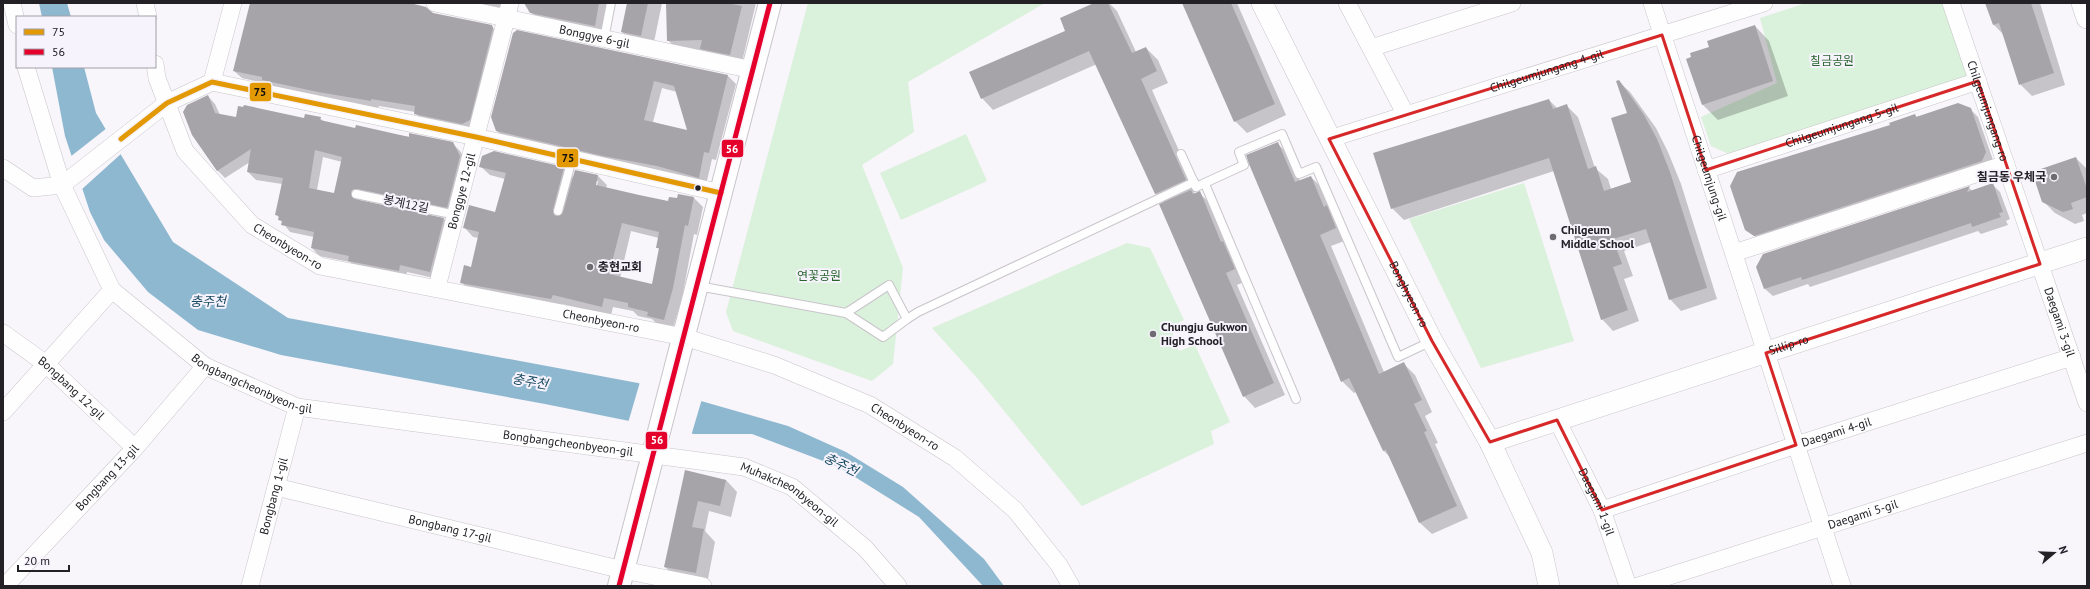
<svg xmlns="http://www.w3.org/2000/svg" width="2090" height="589" font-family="'PT Sans','Noto Sans KR',sans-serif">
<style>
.green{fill:#daf1db}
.water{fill:#8eb8d0}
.pier{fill:#f8f5fb}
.shadow{fill:#0003;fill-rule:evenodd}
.building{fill:#a6a4a9;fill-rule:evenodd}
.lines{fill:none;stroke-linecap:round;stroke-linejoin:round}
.service-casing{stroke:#c8c5cb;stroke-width:10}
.minor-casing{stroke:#c8c5cb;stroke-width:18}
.tertiary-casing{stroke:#c8c5cb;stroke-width:22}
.secondary-casing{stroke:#c8c5cb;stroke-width:24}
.service{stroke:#fefefe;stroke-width:8}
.minor{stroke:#fefefe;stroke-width:17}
.tertiary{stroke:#fefefe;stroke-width:21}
.secondary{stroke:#fefefe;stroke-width:22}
.bus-1-casing{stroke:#f7f3fd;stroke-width:8}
.bus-2-casing{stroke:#f7f3fd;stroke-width:8}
.bus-1{stroke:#e29904;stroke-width:5}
.bus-2{stroke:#e4002b;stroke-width:5}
.marked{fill:none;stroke:#d62828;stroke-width:3;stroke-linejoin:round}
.poi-dot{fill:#6e6b71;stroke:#f7f3fd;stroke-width:1.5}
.bus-dot{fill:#232026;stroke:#f7f3fd;stroke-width:1.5}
.labels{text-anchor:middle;stroke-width:4;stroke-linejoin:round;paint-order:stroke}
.street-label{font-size:12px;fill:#232026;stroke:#f7f3fd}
.park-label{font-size:12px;fill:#29662d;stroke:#f7f3fd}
.poi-label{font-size:12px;font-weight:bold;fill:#232026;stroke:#f7f3fd;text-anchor:start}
.water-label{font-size:13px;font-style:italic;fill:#174a60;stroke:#f7f3fd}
.line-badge{stroke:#f7f3fd;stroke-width:1.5}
.badge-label{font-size:11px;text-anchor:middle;font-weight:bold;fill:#fff}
.pale-badge-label{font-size:11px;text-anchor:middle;font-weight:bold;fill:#111}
</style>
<rect width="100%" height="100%" fill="#f8f5fb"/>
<!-- green -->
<g class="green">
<polygon points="808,3 1045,3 908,82 914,132 862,165 903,268 893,364 872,381 733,331 726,312"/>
<polygon points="1806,3 1944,3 1968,77 1731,155 1711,146 1701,117 1777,83 1760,18"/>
<polygon points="966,134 987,181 901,220 880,173"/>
<polygon points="1524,183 1574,341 1481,368 1409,219"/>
<polygon points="1127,243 1150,248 1184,320 1170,327 1179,351 1195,345 1230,422 1211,431 1214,444 1082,506 978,379 932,328"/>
</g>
<!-- water -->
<g class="water">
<polygon points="39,3 67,3 71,17 42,17"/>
<polygon points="52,67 84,67 96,113 173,242 288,318 638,383 788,426 846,452 903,487 984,559 1004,586 983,586 919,517 839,467 752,434 694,434 545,404 281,355 198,330 148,292 104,240 90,212 65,136"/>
</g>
<!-- pier -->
<g class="pier">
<polygon points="107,128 122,153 81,190 70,157"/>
<polygon points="640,382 702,399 691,436 628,423"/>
</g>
<!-- shadow -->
<g class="shadow">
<polygon points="254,3 396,3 432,14 491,26 499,34 470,131 422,121 415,112 379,106 378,108 270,87 267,84 242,78 234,71"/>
<polygon points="470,3 514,3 512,10 481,4 487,12"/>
<polygon points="525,3 613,3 606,37 543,24 531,12"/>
<polygon points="628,3 662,3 653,47 634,43 622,32"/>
<polygon points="667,3 756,3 741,66 679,52 668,40"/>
<polygon points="1097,3 1109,3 1117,11 1136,52 1146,48 1158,60 1168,83 1152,90 1197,191 1193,193 1199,193 1211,204 1246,281 1237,285 1285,395 1255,408 1244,396 1165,203 1156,194 1097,64 993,110 982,98 1066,31"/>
<polygon points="1183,3 1237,3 1286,115 1247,133 1235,121"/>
<polygon points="1986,3 2040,3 2065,85 2032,96 2020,84 2004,35 1994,25"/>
<polygon points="1755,26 1769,41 1788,96 1718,120 1703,105 1692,58"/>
<path d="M517,31L728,76L736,84L716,160L712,159L706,185L505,139L497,131ZM662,88L677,92L688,131L653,122Z"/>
<polygon points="1618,81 1630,92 1656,128 1668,152 1681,184 1717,299 1681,311 1670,299 1651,242 1624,251 1633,276 1624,279 1639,321 1613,331 1602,319 1554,171 1404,220 1392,208 1549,100 1558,109 1567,106 1578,117 1595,168 1608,179 1611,189 1632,182 1628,114"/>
<path d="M208,96L215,104L220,115L237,118L305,119L320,118L324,122L356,129L452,143L460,151L468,164L455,215L365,196L357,201L444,219L452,227L438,279L407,272L406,278L357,269L350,262L319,256L312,248L314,237L290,232L276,214L282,184L256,180L248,172L250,162L225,178L217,170ZM323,157L342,162L334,194L317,190Z"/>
<polygon points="1970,109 1978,117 1993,160 1763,243 1746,229 1891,126 1915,115 1917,117"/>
<polygon points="1277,143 1289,155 1300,181 1311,177 1322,188 1347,240 1331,246 1384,372 1403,363 1415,375 1432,412 1425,416 1438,443 1435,444 1468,518 1432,534 1420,523 1391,458 1384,451 1356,392 1354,393 1342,381"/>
<polygon points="2076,158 2087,169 2087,213 2082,215 2084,221 2075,224 2055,213 2043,201"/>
<path d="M480,166L564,168L574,178L576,171L598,176L607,185L606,188L669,202L694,198L703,207L697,235L694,234L682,298L673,328L658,325L652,319L638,316L633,311L613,307L611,315L562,304L560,308L471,291L461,282L472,268L479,238L473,237L464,227L496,213L505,179L490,175ZM596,181H598L596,190ZM631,231L659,238L657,247L660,250L653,285L620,278Z"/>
<polygon points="1992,184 2000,192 2010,219 2006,221 2008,225 1981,234 1978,231 1810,287 1808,284 1773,296 1765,289 1763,255 1969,188 1973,191"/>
<polygon points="686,471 726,480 737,492 731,517 709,511 705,531 715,542 707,584 677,578 665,567"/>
</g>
<!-- building -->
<g class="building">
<polygon points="250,3 410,3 426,7 433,13 492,25 493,28 470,120 462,124 414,114 415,106 371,99 371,101 318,92 262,80 262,77 233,71"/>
<polygon points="524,3 599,3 595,26 530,13"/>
<polygon points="627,3 648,3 641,36 621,32"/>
<polygon points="666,3 727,3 742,6 730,55 700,49 702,40 667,41"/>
<polygon points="1094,3 1108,3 1132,53 1146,47 1157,71 1141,79 1186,180 1155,194 1089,51 981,99 969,72 1065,31 1060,18"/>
<polygon points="1182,3 1231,3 1275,104 1234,122"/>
<polygon points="1985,3 2031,3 2054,73 2019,85 1999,23 1993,25"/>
<polygon points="1755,25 1773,81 1702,105 1686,59 1691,57 1690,53 1709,47 1707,41"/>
<path d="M517,30L728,75L709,153L704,152L699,178L657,166L603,156L496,131L491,117L513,33ZM654,81L674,86L687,130L644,120Z"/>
<polygon points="1619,80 1644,115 1657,139 1670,172 1707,288 1669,300 1646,229 1613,239 1622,264 1613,267 1628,310 1601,320 1549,158 1391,209 1373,153 1549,99 1553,109 1567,104 1588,169 1596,166 1604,191 1631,182 1611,118 1627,113 1616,81"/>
<path d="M208,95L215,113L236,117L238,106L243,107L244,105L304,118L305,114L321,117L320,120L355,128L356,125L409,137V133L453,142L460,156L447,208L357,189L352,190L351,193L355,199L444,218L430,272L400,265L399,271L348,261L349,256L311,248L314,232L281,225L282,221L278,220L279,216L275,215L283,178L247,172L251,149L217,171L192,135L183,112L187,105ZM315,150L342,157L334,193L309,188Z"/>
<polygon points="1958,103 1971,108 1986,152 1982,161 1754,236 1745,230 1730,186 1737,172 1890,125 1889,123 1915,114 1916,117"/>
<polygon points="1278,142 1295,182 1311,176 1324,207 1327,205 1336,228 1320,235 1379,374 1404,362 1422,400 1414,404 1427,431 1424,432 1457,506 1419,523 1386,450 1383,451 1349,378 1341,382 1249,164 1246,155"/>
<path d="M494,151L564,167L553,210L554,215L557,216L563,212L575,170L598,175L596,185L639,195L668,201L669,197L677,198L678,194L694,197L688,226L685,225L673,288L664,320L647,316L648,312L628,307V303L604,298L602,307L553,295L551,299L460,283L464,265L471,267L479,232L463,228L469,205L495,212L506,173L479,167L482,156ZM622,223L659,232L656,248H659L652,284L609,274Z"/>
<polygon points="2076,157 2087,189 2087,197 2071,203 2073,209 2063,212 2042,202 2032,172"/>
<polygon points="1993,183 2003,212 1999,213 2001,217 1972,227 1971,223 1839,268 1802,280 1801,277 1764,289 1756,267 1763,254 1970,186 1967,192"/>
<polygon points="1191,190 1193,194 1200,191 1221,242 1223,241 1235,269 1226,273 1274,383 1243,397 1159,204"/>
<polygon points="685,470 726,480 720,506 698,501 692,527 704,529 696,573 664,567"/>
</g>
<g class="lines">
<defs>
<g id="service">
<polyline points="604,39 611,3"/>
<polyline points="1181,154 1196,187 1244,165 1239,152 1282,134 1299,174 1316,167 1398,357 1432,341"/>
<polyline points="1205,184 1296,399"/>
<polyline points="356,194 456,215"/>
<polyline points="558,211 572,159"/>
<polyline points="698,286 846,313 889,285 907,319 918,312 1194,182"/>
<polyline points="846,313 883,337 907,319"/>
</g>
<g id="minor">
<polyline points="12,3 17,25"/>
<polyline points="145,3 148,17"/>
<path id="s1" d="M435,3L753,70"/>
<polyline points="1347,3 1406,115"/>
<path id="s2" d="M1652,3L1842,586"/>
<path id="s3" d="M1951,3L2087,403"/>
<polyline points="1371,48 1512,3"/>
<path id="s4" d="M155,64L157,78L185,151L252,225L320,266L684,337L774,365L870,405L955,458L1015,510L1059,565L1071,586"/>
<path id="s5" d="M26,67L62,185L112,290L205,366L297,407L744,467L792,487L865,548L898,586"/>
<polyline points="212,82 233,3"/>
<path id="s6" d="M1329,139L1764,3"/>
<polyline points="3,168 33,188 62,185 167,103 212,82 476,137 721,193"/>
<path id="s7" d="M1706,170L1978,81"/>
<polyline points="1734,253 2006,164"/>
<path id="s8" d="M437,287L510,3"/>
<path id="s9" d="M3,333L46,364L135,448"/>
<polyline points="3,412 112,290"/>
<path id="s10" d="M1557,420L1602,510L1628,586"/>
<path id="s11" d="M276,487L623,570L703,586"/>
<path id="s12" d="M1602,510L1796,445L2072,357"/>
<path id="s13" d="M5,586L135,448L205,366"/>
<path id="s14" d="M250,586L297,407"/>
<path id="s15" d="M1638,586L2087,443"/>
</g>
<g id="tertiary">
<path id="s16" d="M1262,3L1432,341L1490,442L1542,553L1549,586"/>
<polyline points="2082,3 2087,18"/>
<path id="s17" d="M1490,442L2087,248"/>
</g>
<polyline id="secondary" points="619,586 770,3"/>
</defs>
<!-- service casing -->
<use href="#service" class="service-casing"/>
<!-- minor casing -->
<use href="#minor" class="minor-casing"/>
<!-- tertiary casing -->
<use href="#tertiary" class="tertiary-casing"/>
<!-- secondary casing -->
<use href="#secondary" class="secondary-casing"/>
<!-- service -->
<use href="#service" class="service"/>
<!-- minor -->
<use href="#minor" class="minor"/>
<!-- tertiary -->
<use href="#tertiary" class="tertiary"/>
<!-- secondary -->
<use href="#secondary" class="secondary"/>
<defs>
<polyline id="bus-1" points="121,139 167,103 212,82 476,137 721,193"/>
<polyline id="bus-2" points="619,586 770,3"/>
</defs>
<!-- bus-1 casing -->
<use href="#bus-1" class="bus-1-casing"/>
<!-- bus-2 casing -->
<use href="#bus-2" class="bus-2-casing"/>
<!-- bus-1 -->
<use href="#bus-1" class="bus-1"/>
<!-- bus-2 -->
<use href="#bus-2" class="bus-2"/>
</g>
<!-- marked area -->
<path class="marked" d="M1662,35L1706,170L1978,81L2040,264L1766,353L1796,445L1602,510L1557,420L1490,442L1432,341L1329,139Z"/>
<!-- markers -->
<g class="poi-dot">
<circle cx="2054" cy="177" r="4"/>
<circle cx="1553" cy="237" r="4"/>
<circle cx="590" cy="267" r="4"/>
<circle cx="1153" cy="334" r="4"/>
</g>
<circle class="bus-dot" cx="698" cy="188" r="3.5"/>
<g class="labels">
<!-- street labels -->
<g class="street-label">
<text dy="4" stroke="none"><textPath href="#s1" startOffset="163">Bonggye 6-gil</textPath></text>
<text dy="4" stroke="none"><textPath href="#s6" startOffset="228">Chilgeumjungang 4-gil</textPath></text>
<text dy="4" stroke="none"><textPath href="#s3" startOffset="114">Chilgeumjungang-ro</textPath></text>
<text dy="4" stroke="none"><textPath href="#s7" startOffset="143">Chilgeumjungang 5-gil</textPath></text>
<text dy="4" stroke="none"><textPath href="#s2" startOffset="184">Chilgeumjung-gil</textPath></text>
<text dy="4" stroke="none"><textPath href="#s8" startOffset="99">Bonggye 12-gil</textPath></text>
<text transform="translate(406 204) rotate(12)" y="4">봉계12길</text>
<text dy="4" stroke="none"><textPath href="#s4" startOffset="234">Cheonbyeon-ro</textPath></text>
<text dy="4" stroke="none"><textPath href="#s16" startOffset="326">Bonghyeon-ro</textPath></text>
<text dy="4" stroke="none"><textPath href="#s4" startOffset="558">Cheonbyeon-ro</textPath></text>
<text dy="4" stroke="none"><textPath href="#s3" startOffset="337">Daegami 3-gil</textPath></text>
<text dy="4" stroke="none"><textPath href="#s17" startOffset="314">Sillip-ro</textPath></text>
<text dy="4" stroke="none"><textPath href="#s5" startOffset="410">Bongbangcheonbyeon-gil</textPath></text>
<text dy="4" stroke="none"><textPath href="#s9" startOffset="88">Bongbang 12-gil</textPath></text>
<text dy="4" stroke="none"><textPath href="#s4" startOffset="882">Cheonbyeon-ro</textPath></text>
<text dy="4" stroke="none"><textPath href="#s12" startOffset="247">Daegami 4-gil</textPath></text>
<text dy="4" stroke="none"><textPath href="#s5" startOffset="734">Bongbangcheonbyeon-gil</textPath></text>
<text dy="4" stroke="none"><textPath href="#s13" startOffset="149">Bongbang 13-gil</textPath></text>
<text dy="4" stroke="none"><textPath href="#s14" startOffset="93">Bongbang 1-gil</textPath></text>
<text dy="4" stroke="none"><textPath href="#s5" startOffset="965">Muhakcheonbyeon-gil</textPath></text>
<text dy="4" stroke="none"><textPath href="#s10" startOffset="91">Daegami 1-gil</textPath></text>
<text dy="4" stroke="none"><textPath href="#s15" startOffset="236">Daegami 5-gil</textPath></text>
<text dy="4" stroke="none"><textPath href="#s11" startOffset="179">Bongbang 17-gil</textPath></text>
</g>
<!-- park labels -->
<g class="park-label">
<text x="1832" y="65">칠금공원</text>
<text x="819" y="280">연꽃공원</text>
</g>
<!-- poi labels -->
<g class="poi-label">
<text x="2046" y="181" text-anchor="end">칠금동 우체국</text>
<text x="1561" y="234">Chilgeum<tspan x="1561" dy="14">Middle School</tspan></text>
<text x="598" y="271">충현교회</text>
<text x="1161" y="331">Chungju Gukwon<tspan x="1161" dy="14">High School</tspan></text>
</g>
<!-- water labels -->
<g class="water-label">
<text x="208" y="306">충주천</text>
<text transform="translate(530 381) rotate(10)" y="5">충주천</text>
<text transform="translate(841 464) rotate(26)" y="5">충주천</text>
</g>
</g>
<g class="line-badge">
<rect x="249" y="82" width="23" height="20" rx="4" fill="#e29904"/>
<rect x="721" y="139" width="23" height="19" rx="4" fill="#e4002b"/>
<rect x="556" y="148" width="23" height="20" rx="4" fill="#e29904"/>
<rect x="645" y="431" width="23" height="19" rx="4" fill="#e4002b"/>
</g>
<g class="badge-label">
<text x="732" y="153">56</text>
<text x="657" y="444">56</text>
</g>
<g class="pale-badge-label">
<text x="260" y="96">75</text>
<text x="568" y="162">75</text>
</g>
<!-- border -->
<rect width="2090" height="589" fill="none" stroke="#232026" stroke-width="8"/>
<!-- legend -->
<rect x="16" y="16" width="140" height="52" fill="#f7f3fd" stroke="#a29fa7"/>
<rect x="24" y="29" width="20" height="6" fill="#e29904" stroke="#a29fa7"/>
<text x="52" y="36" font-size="12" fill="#232026">75</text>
<rect x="24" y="49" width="20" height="6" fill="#e4002b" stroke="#a29fa7"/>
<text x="52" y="56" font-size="12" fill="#232026">56</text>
<!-- north arrow -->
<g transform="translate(2054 553) rotate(71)" stroke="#f7f3fd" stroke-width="3" paint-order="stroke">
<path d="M0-3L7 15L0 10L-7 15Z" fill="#232026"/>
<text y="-6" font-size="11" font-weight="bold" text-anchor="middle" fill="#232026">N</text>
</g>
<!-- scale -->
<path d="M18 565v6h51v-6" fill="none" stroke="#232026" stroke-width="2"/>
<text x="24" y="565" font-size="12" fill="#232026" stroke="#f7f3fd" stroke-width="3" paint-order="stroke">20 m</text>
</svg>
